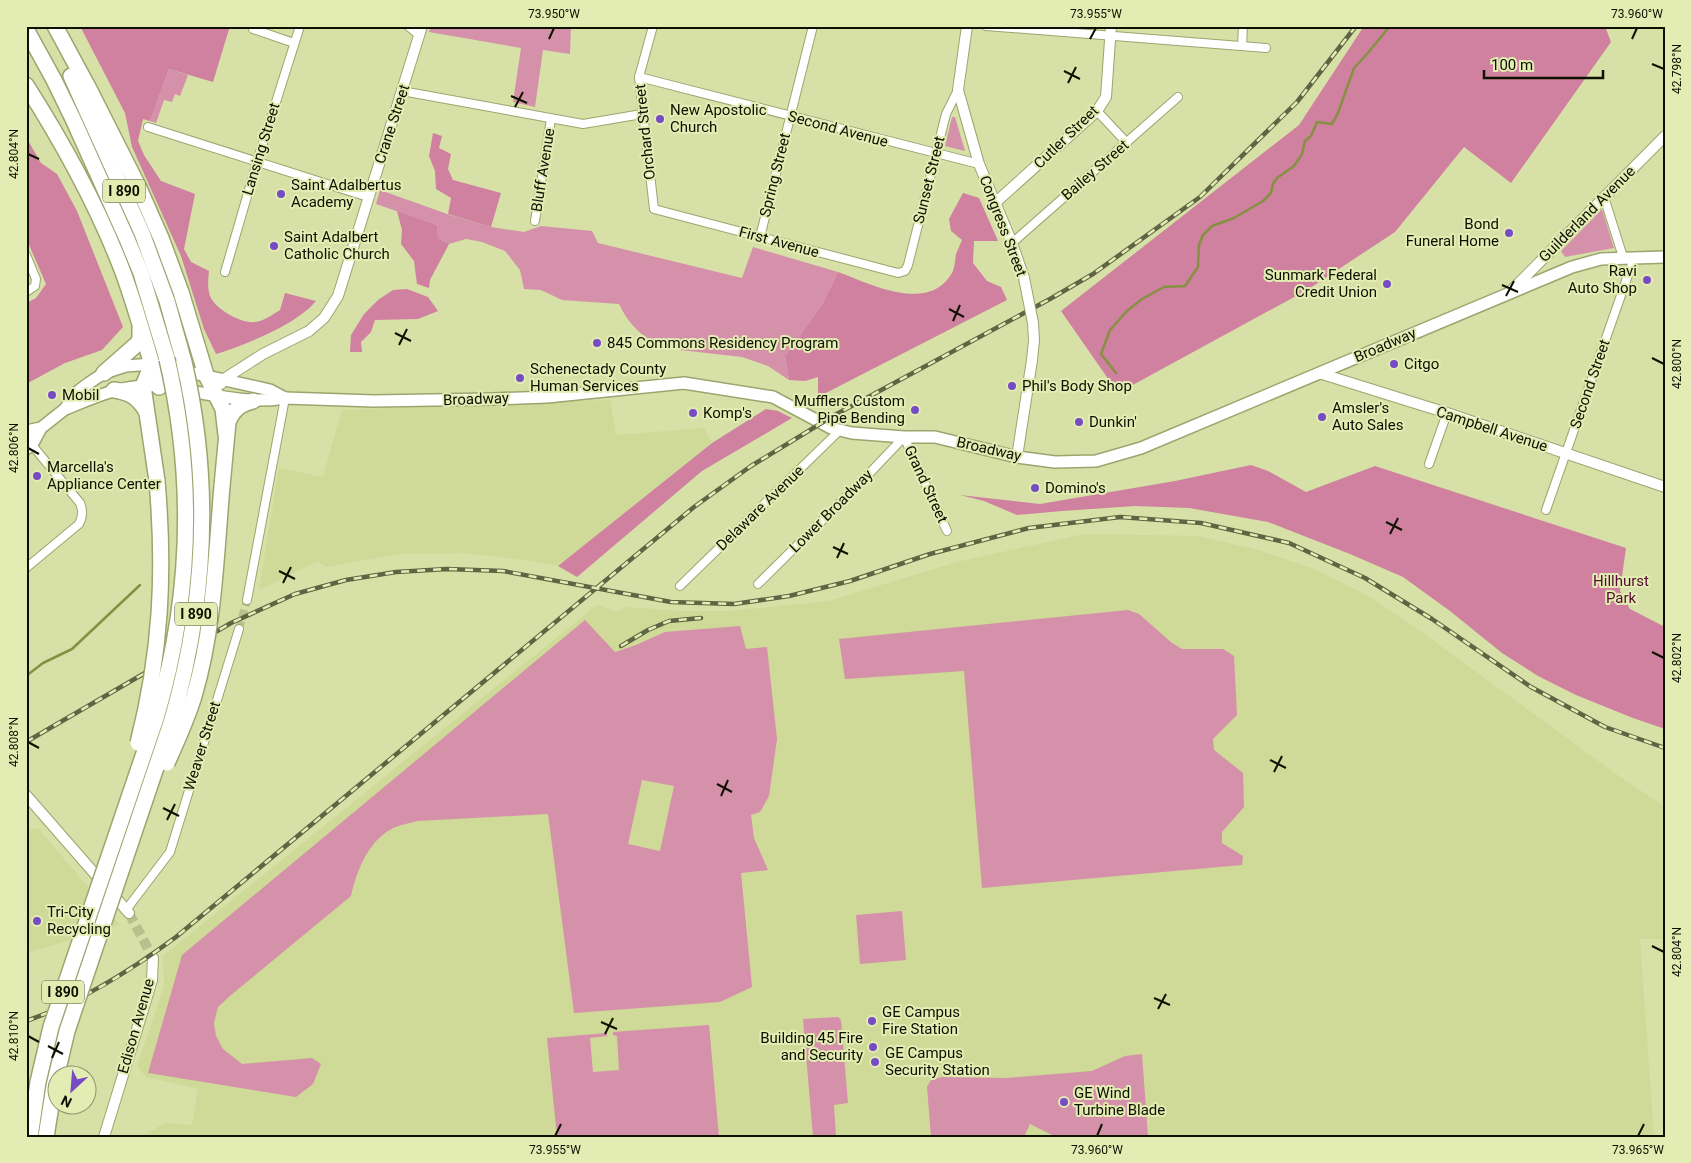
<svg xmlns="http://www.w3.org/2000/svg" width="1691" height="1163" font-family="Roboto,sans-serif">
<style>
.built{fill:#cfd998}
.green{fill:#d590aa;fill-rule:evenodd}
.forest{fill:#cf819f}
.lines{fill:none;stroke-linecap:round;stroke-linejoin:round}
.stream{stroke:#869043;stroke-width:2.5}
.minor-tunnel{stroke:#b8c18e;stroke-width:8;stroke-dasharray:8 4;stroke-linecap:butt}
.tertiary-tunnel{stroke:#b8c18e;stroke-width:10;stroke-dasharray:10 5;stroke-linecap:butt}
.minor-casing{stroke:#9ca56e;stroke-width:10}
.tertiary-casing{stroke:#9ca56e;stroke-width:12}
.secondary-casing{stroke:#9ca56e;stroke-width:14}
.motorway-casing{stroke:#9ca56e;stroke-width:18}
.minor{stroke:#fff;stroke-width:8}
.tertiary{stroke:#fff;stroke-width:10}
.secondary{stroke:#fff;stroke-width:11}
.motorway{stroke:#fff;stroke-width:15}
.rail-casing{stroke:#5f6443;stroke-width:4.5}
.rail{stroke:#e3edb3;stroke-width:2.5;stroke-dasharray:8;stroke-linecap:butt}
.tertiary-bridge-casing{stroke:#9ca56e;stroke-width:12;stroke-linecap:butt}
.motorway-bridge-casing{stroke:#9ca56e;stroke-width:18;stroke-linecap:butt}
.tertiary-bridge{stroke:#fff;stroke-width:10}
.motorway-bridge{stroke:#fff;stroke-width:15}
.ticks{fill:none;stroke:#0e1000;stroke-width:2}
.poi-dot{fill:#764bc4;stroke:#e3edb3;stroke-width:2}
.labels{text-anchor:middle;stroke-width:4;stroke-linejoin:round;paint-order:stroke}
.shield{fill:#e3edb3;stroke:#4e5236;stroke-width:1}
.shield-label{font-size:14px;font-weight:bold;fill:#0e1000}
.poi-label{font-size:15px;fill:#0e1000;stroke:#e3edb3;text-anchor:start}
.street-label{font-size:15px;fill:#0e1000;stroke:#e3edb3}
.park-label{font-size:15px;fill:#540d30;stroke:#e3edb3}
.neatline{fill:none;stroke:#0e1000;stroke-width:2}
.ticks-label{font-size:12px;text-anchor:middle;fill:#0e1000}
</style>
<rect width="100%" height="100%" fill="#d6e0a7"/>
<!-- built -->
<g class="built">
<polygon points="610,400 616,435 704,428 712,442 558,566 532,561 465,553 398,554 326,567 318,561 259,590 279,468 323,477 342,410"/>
<polygon points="1084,534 1198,536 1258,550 1314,569 1365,594 1416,628 1616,774 1665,807 1665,939 1640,939 1654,1137 141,1137 165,1123 192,1125 198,1089 146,1077 137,1066 164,986 163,956 597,605 618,612 625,607 680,611 731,611 829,601 957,562"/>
<polygon points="38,828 120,925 26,953 26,830"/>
</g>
<!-- green -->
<g class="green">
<polygon points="431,26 571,26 570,54 543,50 535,107 513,102 521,48 429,32"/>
<polygon points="169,69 188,75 180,96 175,94 172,102 164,100 156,123 150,121"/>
<polygon points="952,117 955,117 965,151 945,146"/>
<path d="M380,190L450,215L491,227L524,232L541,226L592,231L598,243L742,278L753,247L838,272L821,306L785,356L789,380L768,366L742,357L680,350L676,342C670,342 659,344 653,341C638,334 626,319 619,304L562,300L541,290L524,289L520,270L505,251L482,242L466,239L449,244L438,238L437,225L376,204Z"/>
<polygon points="1602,209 1614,248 1565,257 1561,251"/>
<polygon points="1128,610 1139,614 1172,643 1182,649 1223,649 1234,656 1237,715 1213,739 1214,750 1243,773 1244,807 1222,832 1222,843 1243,856 1242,865 982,888 964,671 845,679 839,639"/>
<path d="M585,620L615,652L636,645L665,632L740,626L746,649L767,647L777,739L769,796L760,812L751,815L754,838L768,870L741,873L752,987L720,1002L574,1013L548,814L417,821C411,823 404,824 398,826C369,837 357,870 351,896L231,995L218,1007L214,1023L216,1036L223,1049L242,1064L312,1058L321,1064L313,1084L296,1097L148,1073L182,955ZM642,780L674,786L660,851L628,844Z"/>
<polygon points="902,911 906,960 860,964 856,915"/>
<polygon points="838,1017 841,1020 848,1103 834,1105 836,1137 813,1137 803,1019"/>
<polygon points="709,1025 719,1137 557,1137 547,1038 607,1033 607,1036 590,1038 593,1072 619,1070 617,1036 613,1035 613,1032"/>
<polygon points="1142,1054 1148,1137 1056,1137 1030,1124 1024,1137 931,1137 927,1087 931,1080 942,1077 1006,1078 1092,1071 1125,1056"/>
</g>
<!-- forest -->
<g class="forest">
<path d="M80,26H230L213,82L169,69L150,121L143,119L138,141L144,155L161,181L195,194L184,249L191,262L209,271C208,280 207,290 211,298C217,310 242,324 255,322C264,321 272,315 280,310L285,293L316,301C296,325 245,345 216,354L204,329L181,256L132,147L125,113Z"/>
<polygon points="1364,26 1605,26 1611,42 1511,183 1464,147 1395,232 1307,290 1118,393 1061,311 1299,125"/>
<polygon points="433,133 442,136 439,148 451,154 448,169 453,180 501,193 491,227 448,214 451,198 436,189 435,171 429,156"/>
<polygon points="26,137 41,163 57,174 77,211 123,327 102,350 65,363 26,384 26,303 36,298 46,284 26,238"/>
<path d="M963,193L979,198L998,241H974L973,263L987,281L1001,287L1007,300L818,397V377L805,381L789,380L785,356L821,306L838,272C871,284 928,314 952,273C955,268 955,260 956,254C958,249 960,245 962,240L951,231L949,219Z"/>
<polygon points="397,211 437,225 438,238 449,244 430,280 429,288 417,284 414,261 401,244 402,230"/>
<polygon points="407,289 428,297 438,311 418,319 375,320 371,332 361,342 362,352 350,352 351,335 364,314 378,300 393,290"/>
<polygon points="766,409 778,411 792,418 702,471 577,577 558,566 712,443"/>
<polygon points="1251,465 1268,471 1306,492 1375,466 1626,548 1620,591 1630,609 1665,627 1665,729 1633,718 1576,695 1538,676 1502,653 1450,611 1403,577 1350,554 1268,522 1189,508 1135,506 1062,511 1017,515 984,501 960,495 1040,504 1175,481"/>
</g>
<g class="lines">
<!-- stream -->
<g class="stream">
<polyline points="1116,373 1101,354 1110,330 1127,311 1142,299 1164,287 1185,286 1198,267 1199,245 1203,235 1212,226 1234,218 1263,201 1271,193 1273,184 1277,178 1294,166 1302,154 1305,141 1311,136 1317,122 1332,124 1338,113 1354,68 1367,54 1390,26"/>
<polyline points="26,676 43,663 72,649 140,585"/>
</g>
<!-- minor-tunnel -->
<polyline class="minor-tunnel" points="239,629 247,600"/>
<!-- tertiary-tunnel -->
<polyline class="tertiary-tunnel" points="129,913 153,958"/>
<defs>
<g id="minor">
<polyline points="408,26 419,35"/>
<polyline points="653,26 639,77 654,209 898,273 905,271 908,265 946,114 958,90"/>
<polyline points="986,26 1266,48"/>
<polyline points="253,29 294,43"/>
<polyline points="1242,46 1243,26"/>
<polyline points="639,77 979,164"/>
<polyline points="402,91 583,124 642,114"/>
<polyline points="1097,111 1127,143"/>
<polyline points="148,127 368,197"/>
<polyline points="1604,197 1623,257"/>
<polyline points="535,221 551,119"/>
<polyline points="760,237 813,26"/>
<polyline points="1012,243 1178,97"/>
<polyline points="26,255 36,279 35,286 26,292"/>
<polyline points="225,272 257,162 300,26"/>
<polyline points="1429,464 1447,413"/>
<polyline points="1546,510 1634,258"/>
<path d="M26,568L79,524C83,516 83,511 80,503L32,445"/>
<polyline points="758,584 863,480 904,437 947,531"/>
<polyline points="680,586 839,431"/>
<polyline points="247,600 285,398"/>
<polyline points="126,910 170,852 239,629"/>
</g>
<g id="tertiary">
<polyline points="967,26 958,90 979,164 1012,243 1024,278"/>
<polyline points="995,203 1097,111 1106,97 1111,26"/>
<polyline points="1510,292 1665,136"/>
<polyline points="1319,373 1447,413 1665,487"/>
<polyline points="221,384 224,379 263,354 309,331 324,318 338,296 422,26"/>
<polyline points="1017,457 1032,360 1034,340"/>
<polyline points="26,795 129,913"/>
<polyline points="104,1137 146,1000 152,980 153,958"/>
</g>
<g id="secondary">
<path d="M184,390C220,396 249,404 285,398L374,401L492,399L547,397L684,383L773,397L831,428L852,433L904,437H935L1017,457L1055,462L1096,461L1141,448L1572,267L1601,259L1665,257"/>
<path d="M65,409C93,398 120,385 151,386"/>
<polyline points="26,434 31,430 41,428"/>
<polyline points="26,449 32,445 41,428 65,409 77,392 89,383 104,373 126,366 152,364 270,390 285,398"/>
</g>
<g id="motorway">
<polyline points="55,26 88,87 138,186 161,238 181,292 206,375 223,409 226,435"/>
<polyline points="26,29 54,80 73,119 127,239 141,273 167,359"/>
<polyline points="71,76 142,233 167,301 184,362"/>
<path d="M26,85C63,143 96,203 121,267C136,306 146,347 159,387"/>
<polyline points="152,364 143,386 157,481"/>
<polyline points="104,373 137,344 140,339 140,328"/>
<path d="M114,390C129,392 138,397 146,411"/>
<path d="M222,486L228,422C233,410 240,404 253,401"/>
</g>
</defs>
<!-- minor casing -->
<use href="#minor" class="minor-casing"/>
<!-- tertiary casing -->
<use href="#tertiary" class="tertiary-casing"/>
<!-- secondary casing -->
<use href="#secondary" class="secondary-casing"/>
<!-- motorway casing -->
<use href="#motorway" class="motorway-casing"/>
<!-- minor -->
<use href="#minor" class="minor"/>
<!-- tertiary -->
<use href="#tertiary" class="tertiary"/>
<!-- secondary -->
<use href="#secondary" class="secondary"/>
<!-- motorway -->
<use href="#motorway" class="motorway"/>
<defs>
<g id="rail">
<polyline points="621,646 648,630 669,621 701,618"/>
<polyline points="26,742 231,623 295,594 346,580 396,572 447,569 503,571 671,602 734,604 789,596 850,581 930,554 1029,528 1120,517 1201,523 1289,543 1365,578 1432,619 1531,687 1605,727 1665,748"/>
<path d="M26,1021C81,1002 130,971 176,937L694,507L751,466L833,416L1050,299L1093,274L1200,197L1297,102L1356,26"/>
</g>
</defs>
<!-- rail casing -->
<use href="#rail" class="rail-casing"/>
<!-- rail -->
<use href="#rail" class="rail"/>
<defs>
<polyline id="tertiary-bridge" points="1024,278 1033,323 1034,340"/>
<g id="motorway-bridge">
<path d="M138,743C161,653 165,573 157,481"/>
<path d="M167,763C177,741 187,719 194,696C214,629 216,556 222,486"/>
<path d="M30,1137L38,1082L51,1027L156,718C191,600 195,479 167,359"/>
<path d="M46,1137L54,1086L67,1031L171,723C206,604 212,483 184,362"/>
</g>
</defs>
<!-- tertiary-bridge casing -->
<use href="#tertiary-bridge" class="tertiary-bridge-casing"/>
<!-- motorway-bridge casing -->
<use href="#motorway-bridge" class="motorway-bridge-casing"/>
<!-- tertiary-bridge -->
<use href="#tertiary-bridge" class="tertiary-bridge"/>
<!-- motorway-bridge -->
<use href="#motorway-bridge" class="motorway-bridge"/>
</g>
<!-- ticks -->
<path class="ticks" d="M549,39L554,28M1090,39L1096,28M1632,39L1637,28M1652,64L1664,69M1064,71L1080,79M1068,83L1076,67M511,96L527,103M515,107L523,92M28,154L39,159M1502,285L1518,292M1506,296L1514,281M949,309L964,317M953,321L960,305M395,333L411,341M399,345L407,329M1652,358L1664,364M28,448L39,454M1386,522L1402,530M1390,534L1398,518M833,547L848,554M837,558L844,543M279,571L295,579M283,583L291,567M1652,652L1664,658M28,742L39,748M1270,760L1286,768M1274,772L1282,756M717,784L732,792M721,796L728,780M163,808L179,816M167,820L175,804M1652,946L1664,952M1154,998L1170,1005M1158,1009L1166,994M601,1022L617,1029M605,1034L613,1018M28,1036L39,1042M48,1046L63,1054M52,1058L59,1042M555,1136L561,1124M1097,1136L1102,1124M1638,1136L1644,1124"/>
<!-- markers -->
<g class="poi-dot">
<circle cx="660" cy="119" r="5"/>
<circle cx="281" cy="194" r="5"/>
<circle cx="1509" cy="233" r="5"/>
<circle cx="274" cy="246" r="5"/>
<circle cx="1647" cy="280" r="5"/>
<circle cx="1387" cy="284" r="5"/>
<circle cx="597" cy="343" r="5"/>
<circle cx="1394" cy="364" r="5"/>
<circle cx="520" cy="378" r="5"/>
<circle cx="1012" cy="386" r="5"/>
<circle cx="52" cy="395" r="5"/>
<circle cx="915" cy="410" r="5"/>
<circle cx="693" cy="413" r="5"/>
<circle cx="1322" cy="417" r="5"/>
<circle cx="1079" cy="422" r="5"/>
<circle cx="37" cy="476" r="5"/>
<circle cx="1035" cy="488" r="5"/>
<circle cx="37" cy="921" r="5"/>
<circle cx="872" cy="1021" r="5"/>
<circle cx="873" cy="1047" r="5"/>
<circle cx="875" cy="1062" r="5"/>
<circle cx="1064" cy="1102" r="5"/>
</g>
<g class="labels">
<!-- shield labels -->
<g class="shield">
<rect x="103" y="179.5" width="42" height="23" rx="4"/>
<rect x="175" y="602.5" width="42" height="23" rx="4"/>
<rect x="42" y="980.5" width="42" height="23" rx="4"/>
</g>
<g class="shield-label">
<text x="124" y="196">I 890</text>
<text x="196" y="619">I 890</text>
<text x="63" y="997">I 890</text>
</g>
<!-- poi labels -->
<g class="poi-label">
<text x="670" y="115">New Apostolic<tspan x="670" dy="17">Church</tspan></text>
<text x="291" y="190">Saint Adalbertus<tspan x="291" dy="17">Academy</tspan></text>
<text x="1499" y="229" text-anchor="end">Bond<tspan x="1499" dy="17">Funeral Home</tspan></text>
<text x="284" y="242">Saint Adalbert<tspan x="284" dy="17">Catholic Church</tspan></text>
<text x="1637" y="276" text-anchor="end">Ravi<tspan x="1637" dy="17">Auto Shop</tspan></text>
<text x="1377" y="280" text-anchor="end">Sunmark Federal<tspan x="1377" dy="17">Credit Union</tspan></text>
<text x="607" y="348">845 Commons Residency Program</text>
<text x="1404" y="369">Citgo</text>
<text x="530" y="374">Schenectady County<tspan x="530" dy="17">Human Services</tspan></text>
<text x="1022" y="391">Phil's Body Shop</text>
<text x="62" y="400">Mobil</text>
<text x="905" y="406" text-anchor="end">Mufflers Custom<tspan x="905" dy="17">Pipe Bending</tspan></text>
<text x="1332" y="413">Amsler's<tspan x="1332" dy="17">Auto Sales</tspan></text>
<text x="703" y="418">Komp's</text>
<text x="1089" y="427">Dunkin'</text>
<text x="47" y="472">Marcella's<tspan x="47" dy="17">Appliance Center</tspan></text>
<text x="1045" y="493">Domino's</text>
<text x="47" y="917">Tri-City<tspan x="47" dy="17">Recycling</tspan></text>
<text x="882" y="1017">GE Campus<tspan x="882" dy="17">Fire Station</tspan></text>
<text x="863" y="1043" text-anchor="end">Building 45 Fire<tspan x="863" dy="17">and Security</tspan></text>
<text x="885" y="1058">GE Campus<tspan x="885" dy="17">Security Station</tspan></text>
<text x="1074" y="1098">GE Wind<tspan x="1074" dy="17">Turbine Blade</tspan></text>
</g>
<!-- street labels -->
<g class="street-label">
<text transform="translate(392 124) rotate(-72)" y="5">Crane Street</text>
<text transform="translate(838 129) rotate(15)" y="5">Second Avenue</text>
<text transform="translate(645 132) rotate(-96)" y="5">Orchard Street</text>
<text transform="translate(1066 137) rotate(-44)" y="5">Cutler Street</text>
<text transform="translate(261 149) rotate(-73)" y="5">Lansing Street</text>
<text transform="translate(543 170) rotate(-81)" y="5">Bluff Avenue</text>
<text transform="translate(1095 170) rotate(-41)" y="5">Bailey Street</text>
<text transform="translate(775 175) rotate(-76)" y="5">Spring Street</text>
<text transform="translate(929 180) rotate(-76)" y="5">Sunset Street</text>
<text transform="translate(1587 214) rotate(-45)" y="5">Guilderland Avenue</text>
<text transform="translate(1003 226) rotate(69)" y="5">Congress Street</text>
<text transform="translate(779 242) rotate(15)" y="5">First Avenue</text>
<text transform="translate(1385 345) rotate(-23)" y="5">Broadway</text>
<text transform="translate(1590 384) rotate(-71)" y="5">Second Street</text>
<text transform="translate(476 399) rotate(-2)" y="5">Broadway</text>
<text transform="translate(1492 429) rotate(18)" y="5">Campbell Avenue</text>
<text transform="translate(989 449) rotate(13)" y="5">Broadway</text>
<text transform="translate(926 484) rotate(65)" y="5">Grand Street</text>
<text transform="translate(760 508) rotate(-44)" y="5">Delaware Avenue</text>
<text transform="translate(831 511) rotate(-45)" y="5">Lower Broadway</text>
<text transform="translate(202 746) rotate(-73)" y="5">Weaver Street</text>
<text transform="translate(136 1026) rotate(-74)" y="5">Edison Avenue</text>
</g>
<!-- park labels -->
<g class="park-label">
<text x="1621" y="586">Hillhurst<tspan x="1621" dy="17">Park</tspan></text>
</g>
</g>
<!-- border -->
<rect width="1691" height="1163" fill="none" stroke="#e3edb3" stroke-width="55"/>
<!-- north arrow -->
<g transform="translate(72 1090) rotate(206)"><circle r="24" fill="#e3edb3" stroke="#8e956b"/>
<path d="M0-4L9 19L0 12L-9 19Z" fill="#764bc4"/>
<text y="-8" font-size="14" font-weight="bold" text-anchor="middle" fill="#0e1000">N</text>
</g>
<!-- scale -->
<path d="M1484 70v8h119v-8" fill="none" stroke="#0e1000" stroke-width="2.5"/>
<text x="1491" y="70" font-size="15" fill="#0e1000" stroke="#e3edb3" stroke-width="4" paint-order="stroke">100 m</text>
<rect x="28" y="28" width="1636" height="1108" class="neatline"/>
<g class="ticks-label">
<text x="554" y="18">73.950°W</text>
<text x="1096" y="18">73.955°W</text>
<text x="1637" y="18">73.960°W</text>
<text transform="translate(1677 69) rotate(-90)" y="4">42.798°N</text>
<text transform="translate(14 154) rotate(-90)" y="4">42.804°N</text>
<text transform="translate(1677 364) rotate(-90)" y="4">42.800°N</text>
<text transform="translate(14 448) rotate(-90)" y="4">42.806°N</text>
<text transform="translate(1677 658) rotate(-90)" y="4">42.802°N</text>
<text transform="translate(14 742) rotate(-90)" y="4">42.808°N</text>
<text transform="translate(1677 952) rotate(-90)" y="4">42.804°N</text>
<text transform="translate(14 1036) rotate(-90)" y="4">42.810°N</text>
<text x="555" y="1154">73.955°W</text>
<text x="1097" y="1154">73.960°W</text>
<text x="1638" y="1154">73.965°W</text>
</g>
</svg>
